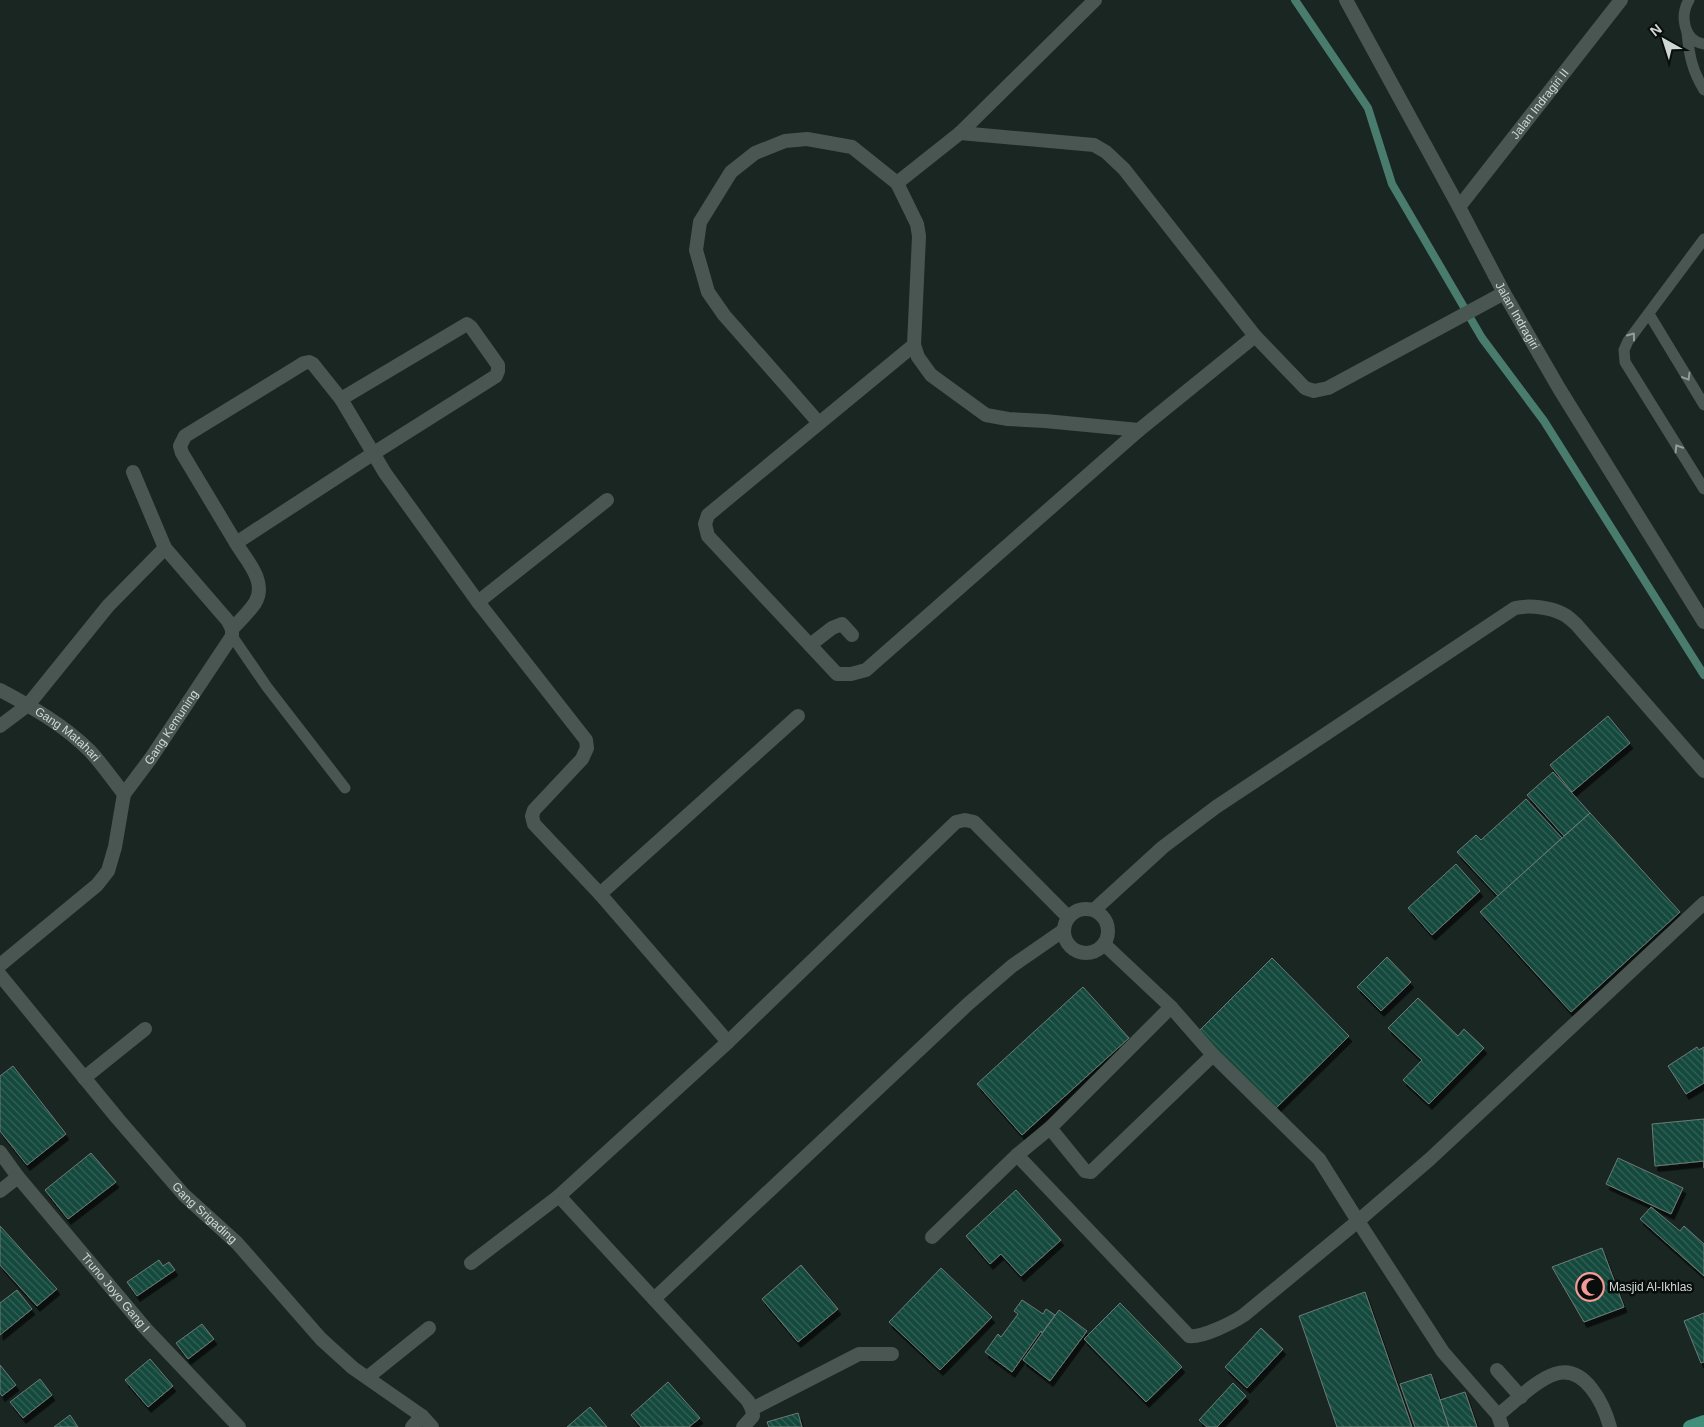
<svg xmlns="http://www.w3.org/2000/svg" width="1704" height="1427" font-family="Arial,sans-serif">
<style>
.lines{fill:none;stroke-linecap:round;stroke-linejoin:round}
.stream{stroke:#4a7c6d;stroke-width:8}
.building{fill:url(#building-back-hatch);stroke:#6d7b76;filter:url(#shadow)}
.service{stroke:#495652;stroke-width:11}
.minor{stroke:#495652;stroke-width:14}
.tertiary{stroke:#495652;stroke-width:14}
.primary{stroke:#418e7b;stroke-width:14}
.oneway{stroke:#939e9a}
.labels{text-anchor:middle;stroke-width:5;stroke-linejoin:round;paint-order:stroke}
.street-label{font-size:12px;fill:#d0d8d5;stroke:#090e0c}
.poi-label{font-size:12px;fill:#d0d8d5;stroke:#090e0c;text-anchor:start}
</style>
<defs>
<pattern id="building-back-hatch" width="6" height="6" patternUnits="userSpaceOnUse" patternTransform="scale(1.25)"><rect width="6" height="6" fill="#13493c"/><path d="M-1 5l2 2M0 0l6 6M5-1l2 2" fill="none" stroke="#346257"/></pattern>
<filter id="shadow"><feDropShadow dx="3" dy="5.5" stdDeviation="0" flood-color="#0009"/></filter>
</defs>
<rect width="100%" height="100%" fill="#1a2622"/>
<g class="lines">
<!-- stream -->
<polyline class="stream" points="1295,0 1368,108 1392,184 1482,338 1544,421 1704,675"/>
</g>
<!-- building -->
<g class="building">
<polygon points="1608,716 1630,743 1572,792 1550,765"/>
<polygon points="1553,772 1590,813 1564,836 1527,795"/>
<polygon points="1526,799 1562,838 1498,896 1457,852 1476,835 1481,840"/>
<polygon points="1590,813 1680,912 1571,1012 1480,912"/>
<polygon points="1456,864 1480,891 1432,935 1408,908"/>
<polygon points="1387,957 1411,982 1381,1011 1357,987"/>
<polygon points="1272,958 1349,1036 1274,1110 1197,1033"/>
<polygon points="1083,987 1129,1038 1022,1135 977,1084"/>
<polygon points="1418,998 1458,1036 1464,1029 1484,1048 1429,1104 1403,1080 1422,1060 1388,1028"/>
<polygon points="1697,1047 1699,1050 1704,1047 1704,1083 1686,1094 1668,1066"/>
<polygon points="13,1066 66,1134 27,1165 0,1131 0,1076"/>
<polygon points="1704,1119 1704,1168 1704,1161 1655,1166 1652,1124"/>
<polygon points="91,1153 116,1182 68,1219 45,1190"/>
<polygon points="1618,1158 1683,1188 1671,1214 1606,1184"/>
<polygon points="1016,1190 1061,1240 1021,1276 1001,1254 990,1264 966,1236"/>
<polygon points="1651,1207 1680,1231 1684,1226 1704,1244 1704,1276 1640,1219"/>
<polygon points="0,1226 57,1289 37,1306 0,1265"/>
<polygon points="1602,1248 1624,1307 1584,1322 1552,1267"/>
<polygon points="159,1260 163,1266 169,1262 175,1270 137,1296 127,1282"/>
<polygon points="801,1265 838,1309 798,1342 762,1299"/>
<polygon points="941,1268 992,1317 940,1370 889,1322"/>
<polygon points="17,1290 32,1309 0,1335 0,1303"/>
<polygon points="1365,1292 1412,1427 1337,1427 1299,1316"/>
<polygon points="1022,1300 1043,1314 1046,1309 1055,1315 1042,1333 1041,1331 1012,1372 985,1352 998,1334 1001,1337 1018,1314 1014,1311"/>
<polygon points="1120,1303 1182,1367 1146,1402 1084,1339"/>
<polygon points="1059,1310 1087,1331 1050,1381 1023,1360"/>
<polygon points="1704,1313 1704,1362 1701,1363 1684,1321"/>
<polygon points="202,1324 214,1339 188,1359 176,1343"/>
<polygon points="1261,1328 1283,1349 1247,1388 1225,1367"/>
<polygon points="150,1359 173,1386 148,1407 125,1380"/>
<polygon points="0,1365 16,1385 2,1396 0,1393"/>
<polygon points="1431,1374 1440,1400 1449,1427 1415,1427 1400,1384"/>
<polygon points="40,1379 52,1395 23,1418 10,1402"/>
<polygon points="668,1382 700,1418 689,1427 641,1427 631,1415"/>
<polygon points="1233,1383 1246,1396 1217,1427 1207,1427 1199,1420"/>
<polygon points="1465,1392 1477,1427 1449,1427 1440,1400"/>
<polygon points="590,1407 607,1427 567,1427"/>
<polygon points="798,1413 802,1427 769,1427 767,1422"/>
<polygon points="70,1415 78,1427 54,1427"/>
</g>
<g class="lines">
<!-- service -->
<g class="service">
<path d="M1689,0C1680,15 1683,41 1704,44"/>
<path d="M1687,32C1689,55 1692,70 1704,90"/>
<polyline points="1704,239 1628,341 1624,350 1625,362 1704,489"/>
<polyline points="1649,314 1704,405"/>
<polyline points="232,636 267,687 345,788"/>
</g>
<!-- minor -->
<g class="minor">
<polyline points="960,133 1095,0"/>
<polyline points="897,183 960,133 1094,145 1106,152 1124,169 1255,336 1305,388 1314,391 1328,388 1504,293"/>
<path id="s1" d="M1459,207L1621,0"/>
<polygon points="467,324 471,327 498,365 498,371 496,376 374,453 236,543 182,453 180,446 185,436 304,363 309,362 313,364 341,399"/>
<polyline points="914,345 708,515 705,524 708,536 837,674 851,674 866,670 1139,430 1255,336"/>
<polyline points="341,399 385,473 478,602 586,740 587,748 582,759 534,810 532,816 534,824 600,894 728,1042 956,822 965,820 974,822 1068,917"/>
<polyline points="819,423 724,315 708,292 696,250 700,222 731,172 755,153 785,141 807,139 852,147 897,183 917,224 919,236 914,345 918,357 931,375 986,415 1008,419 1045,421 1139,430"/>
<polyline points="478,602 607,500"/>
<path d="M232,629C240,621 249,612 255,603C268,582 246,560 236,543"/>
<polyline points="810,645 832,628 842,624 852,635"/>
<path id="s2" d="M0,690C32,707 64,725 90,751C102,764 113,780 124,794"/>
<polyline points="0,726 28,705 108,606 165,548"/>
<polyline points="600,894 798,716"/>
<circle cx="1086" cy="931" r="22"/>
<path d="M1094,910L1163,847L1216,807L1515,608C1530,605 1550,607 1563,614C1568,616 1572,621 1576,624L1704,771"/>
<polyline points="1104,944 1171,1007 1213,1055 1319,1159 1358,1221 1430,1159 1704,903"/>
<path id="s3" d="M0,965L97,885L108,871L115,847L124,794L151,758L232,636V629L228,621L165,548L133,472"/>
<path id="s4" d="M0,975L118,1119L184,1195L237,1243L321,1339L353,1368L422,1416L432,1427"/>
<polyline points="728,1042 559,1196 748,1401 752,1409 753,1416 743,1427"/>
<polyline points="84,1078 145,1029"/>
<polyline points="1050,1128 1085,1171 1091,1172 1213,1055"/>
<path id="s5" d="M0,1152L18,1177L146,1329L239,1427"/>
<path d="M1017,1155L1189,1336C1202,1338 1232,1323 1244,1315L1358,1221L1443,1352L1498,1415L1502,1427"/>
<polyline points="0,1191 18,1177"/>
<polyline points="932,1237 1017,1155 1050,1128 1171,1007"/>
<polyline points="471,1263 559,1196"/>
<polyline points="654,1299 968,1004 1012,966 1064,930"/>
<polyline points="1497,1370 1521,1397"/>
<polyline points="368,1377 429,1328"/>
<polyline points="752,1409 859,1354 892,1354"/>
<path d="M1498,1415C1515,1402 1536,1380 1555,1374C1585,1364 1604,1405 1610,1427"/>
<polyline points="412,1427 422,1416"/>
</g>
<!-- tertiary -->
<path class="tertiary" id="s6" d="M1346,0L1459,207L1504,293L1560,390L1704,622"/>
<!-- primary -->
<polyline class="primary" points="1690,1427 1704,1422"/>
</g>
<!-- one-way arrows -->
<defs><path id="oneway-chevron" d="M-2-3.5L2.5 0L-2 3.5" fill="none" stroke-width="1.6" stroke-linecap="round" stroke-linejoin="round" transform="scale(1.25)"/></defs>
<g class="oneway">
<use href="#oneway-chevron" transform="translate(1632 336) rotate(-54)"/>
<use href="#oneway-chevron" transform="translate(1687 377) rotate(59)"/>
<use href="#oneway-chevron" transform="translate(1678 448) rotate(-122)"/>
</g>
<!-- icons -->
<defs>
<symbol id="mosque-ring" viewBox="-11 -11 22 22"><circle r="9.5" fill="#090e0c" stroke="#f59b97" stroke-width="1.5"/><path d="M3.5-4.9A6 6 0 1 0 3.5 4.9A5 5 0 1 1 3.5-4.9Z" fill="#f59b97"/></symbol>
</defs>
<g fill-rule="evenodd">
<use href="#mosque-ring" x="1574" y="1271" width="32" height="32"/>
</g>
<g class="labels">
<!-- street labels -->
<g class="street-label">
<text dy="4" stroke="none"><textPath href="#s1" startOffset="131">Jalan Indragiri II</textPath></text>
<text dy="4" stroke="none"><textPath href="#s6" startOffset="359">Jalan Indragiri</textPath></text>
<text dy="4" stroke="none"><textPath href="#s3" startOffset="304">Gang Kemuning</textPath></text>
<text dy="4" stroke="none"><textPath href="#s2" startOffset="81">Gang Matahari</textPath></text>
<text dy="4" stroke="none"><textPath href="#s4" startOffset="314">Gang Srigading</textPath></text>
<text dy="4" stroke="none"><textPath href="#s5" startOffset="182">Truno Joyo Gang I</textPath></text>
</g>
<!-- poi labels -->
<g class="poi-label">
<text x="1609" y="1291">Masjid Al-Ikhlas</text>
</g>
</g>
<!-- north arrow -->
<g transform="translate(1664 40) rotate(321)" stroke="#090e0c" stroke-width="4" paint-order="stroke">
<path d="M0-4L9 19L0 12L-9 19Z" fill="#d0d8d5"/>
<text y="-8" font-size="14" font-weight="bold" text-anchor="middle" fill="#d0d8d5">N</text>
</g>
</svg>
